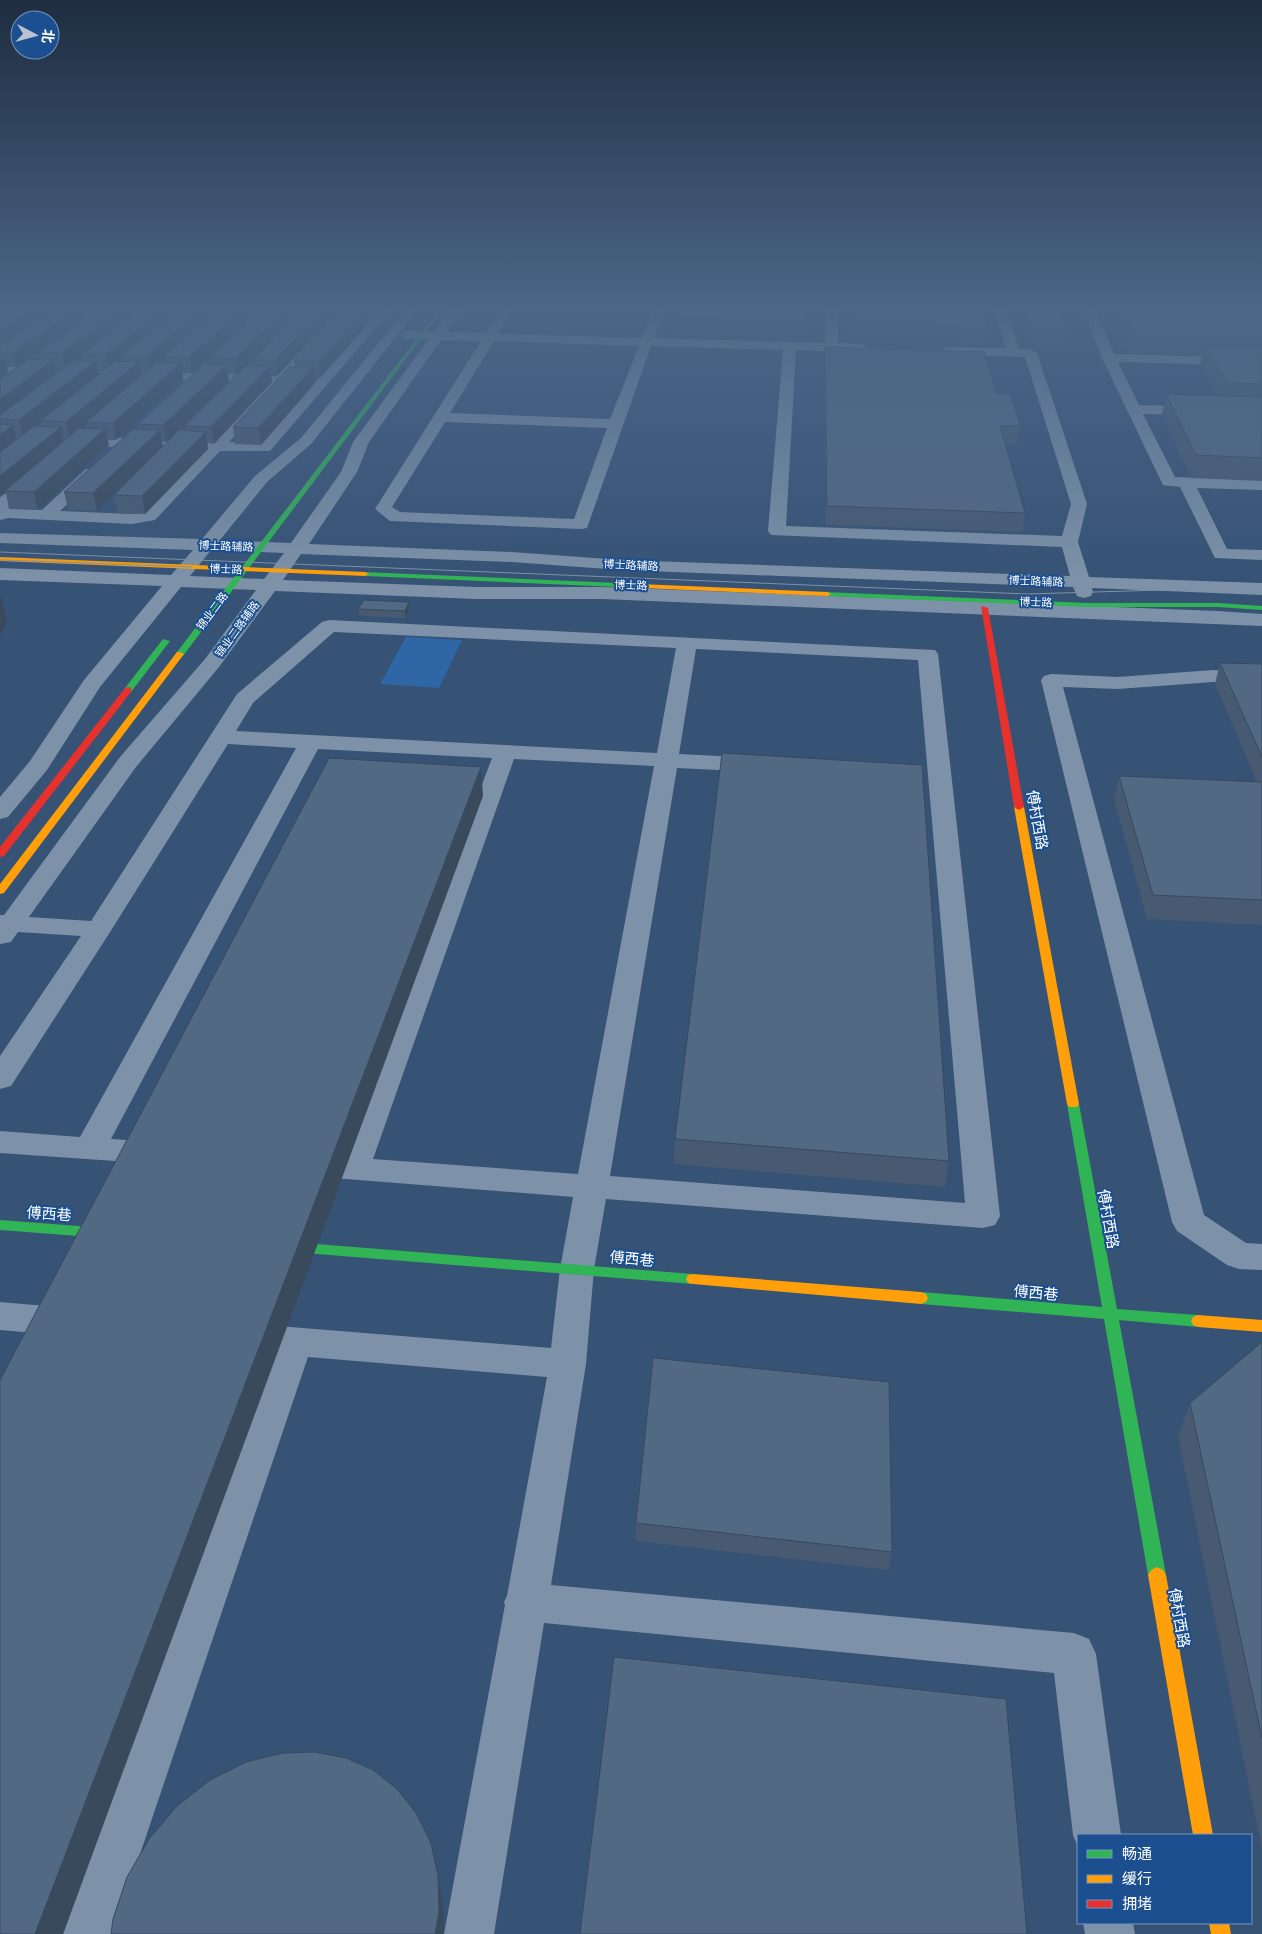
<svg xmlns="http://www.w3.org/2000/svg" width="1262" height="1934" font-family="Raleway,'Noto Sans SC',sans-serif">
<style>
.green{fill:#2f66a5}
.lines{fill:none;stroke-linecap:round;stroke-linejoin:round}
.street{fill:#7d92a8;fill-rule:evenodd}
.fast{fill:#30b455;fill-rule:evenodd}
.slow{fill:#ff9f0a;fill-rule:evenodd}
.jam{fill:#e5322d;fill-rule:evenodd}
.tram{stroke:#7e92a7;stroke-width:1}
.wall{fill:#475a72;fill-rule:evenodd}
.shaded-wall{fill:#394a5c}
.building{fill:#526984;stroke:#394a5c}
.labels{text-anchor:middle;stroke-width:4;stroke-linejoin:round;paint-order:stroke}
.far-street-label{font-size:11px;fill:#fff;stroke:#1b4f8f}
.near-street-label{font-size:15px;fill:#fff;stroke:#1b4f8f}
</style>
<rect width="100%" height="100%" fill="#365274"/>
<!-- green -->
<polygon class="green" points="406,637 462,640 439,688 380,684"/>
<g class="lines">
<!-- street -->
<g class="street">
<polygon points="343,308 355,308 229,442 261,443 381,308 393,308 270,451 220,451 155,520 132,524 8,518 0,520 0,497 29,473 41,473 43,476 8,508 42,510 86,469 98,469 100,472 98,475 60,511 132,514 144,512 204,450 0,443 0,433 212,441 269,383 103,378 96,374 98,371 270,375 275,377 325,326 168,322 162,318 164,315 331,319"/>
<path d="M407,308H419L311,444L267,482L220,540L291,543L341,472L353,442L429,339H406L400,335L406,331L434,332L452,308H464L447,332L486,333L502,308H514L498,334L642,338L653,308H665L654,338L825,343L826,308H838V343L862,344L869,348L862,352L796,350L786,526L1062,536L1071,504L1025,357L947,355L940,351L947,347L1006,348L994,308H1006L1019,349H1030L1037,353L1087,504L1078,542L1089,577L1262,583V595L1092,588L1093,592L1091,596L1084,598L1077,596L1073,587L621,570L512,562L301,554L283,580L476,587H602L1218,611L1262,614V626L602,599H476L275,591L219,667L136,767L29,917L91,921L237,694L322,622L329,620L935,650L938,654L1000,1216L995,1225L983,1228L606,1199L594,1269L586,1364L551,1585L1074,1633L1089,1639L1096,1654L1121,1835H1078V1847L1073,1835L1054,1673L544,1623L494,1934H444L505,1605L504,1602L507,1596L547,1377L308,1357L113,1934H63L273,1353L265,1350L260,1340L265,1330L278,1326L551,1348L560,1269L573,1197L308,1176L297,1173L292,1165L297,1157L308,1154L342,1156L492,758L318,749L111,1139L158,1142L169,1145L174,1153L169,1161L158,1164L0,1153V1131L80,1137L296,748L228,744L112,929L11,1086L0,1089V1056L81,936L18,932L11,942L0,944V915H4L120,757L205,659L256,590L181,587L100,687L47,770L8,817L0,819V797L30,761L84,680L162,586L0,580V568L171,575L193,550L0,543V533L202,539L255,476L301,438ZM441,340L481,341L375,509L390,521L581,529L587,528L651,346L783,350L768,531L771,535L1062,547L1070,576L621,560L512,552L309,544L357,472L369,442ZM494,341L639,346L610,419L450,413ZM445,422L607,428L574,519L400,512L392,507ZM211,550L284,553L264,579L190,576ZM334,632L676,648L657,753L236,731L253,703ZM696,649L918,660L965,1203L610,1176L677,768L759,772L767,770L770,765L767,760L759,758L679,754ZM514,759L654,766L578,1174L373,1159Z"/>
<polygon points="1083,308 1095,308 1114,354 1262,358 1262,366 1118,362 1139,405 1262,409 1262,417 1143,414 1175,477 1262,480 1262,490 1197,488 1227,549 1262,550 1262,560 1215,558 1180,487 1163,485 1102,358"/>
<polygon points="0,310 128,313 134,317 128,321 0,318"/>
<polygon points="0,366 50,368 57,372 50,376 0,374"/>
<polygon points="1213,670 1262,672 1262,684 1213,682 1118,689 1063,687 1204,1215 1246,1243 1262,1244 1262,1270 1239,1269 1227,1265 1177,1231 1172,1222 1041,680 1044,676 1051,674 1118,677"/>
<polygon points="0,1302 70,1308 83,1312 88,1322 83,1332 70,1336 0,1330"/>
<polygon points="1083,1923 1133,1923 1135,1934 1085,1934"/>
</g>
<!-- fast -->
<g class="fast">
<polygon points="440,308 444,308 183,656 177,656 177,652"/>
<polygon points="362,572 618,583 622,585 618,587 365,576 361,574"/>
<polygon points="824,592 1087,603 1218,603 1262,606 1262,610 1218,607 1087,607 827,596 823,594"/>
<polygon points="163,639 170,641 131,692 125,692 125,688"/>
<polygon points="1073,1100 1077,1101 1079,1104 1117,1309 1198,1315 1203,1317 1205,1321 1203,1325 1198,1327 1119,1320 1166,1575 1163,1580 1157,1583 1151,1580 1148,1575 1104,1319 921,1304 916,1302 914,1298 916,1294 921,1292 1102,1307 1067,1104 1069,1101"/>
<polygon points="0,1220 117,1229 122,1230 124,1234 122,1238 117,1239 0,1230"/>
<polygon points="279,1241 693,1274 698,1275 700,1279 698,1283 693,1284 279,1251 274,1250 272,1246 274,1242"/>
</g>
<!-- slow -->
<g class="slow">
<polygon points="0,557 365,572 369,574 365,576 0,561"/>
<polygon points="615,583 827,592 831,594 827,596 618,587 614,585"/>
<polygon points="177,652 180,652 184,654 4,893 0,894 0,884"/>
<polygon points="1019,804 1024,807 1079,1104 1077,1107 1069,1107 1067,1104 1014,807"/>
<polygon points="693,1274 921,1292 926,1294 928,1298 926,1302 921,1304 693,1284 688,1283 686,1279 688,1275"/>
<polygon points="1198,1315 1262,1320 1262,1332 1198,1327 1193,1325 1191,1321 1193,1317"/>
<polygon points="1157,1567 1163,1570 1166,1575 1213,1835 1193,1835 1148,1575 1151,1570"/>
<polygon points="1209,1923 1229,1923 1231,1934 1211,1934"/>
</g>
<!-- jam -->
<g class="jam">
<polygon points="981,606 988,608 1024,807 1019,810 1014,807"/>
<polygon points="128,687 131,688 131,692 4,856 0,857 0,847 125,688"/>
</g>
<!-- tram -->
<g class="tram">
<polyline points="0,552 1027,594 1262,587"/>
<polyline points="0,560 192,567"/>
</g>
</g>
<!-- wall -->
<g class="wall">
<path d="M0,308H101L94,313L83,312L85,319L16,367H7L8,374L40,359L39,353L103,308H223H222L228,309V308H262L251,317H245L246,323L192,373L182,372L183,379L116,440H107L109,445L38,510L9,509L6,493L0,497ZM168,315H173L168,319ZM205,316H211L206,321ZM82,356L83,360H77ZM164,359L165,363H160ZM56,368L62,369L57,373ZM98,370H105L99,374ZM140,371L146,372L141,375ZM86,424L87,428H82Z"/>
<path d="M268,308H305L302,311H309L308,308H343L331,320H325V326L277,376H271L272,382L214,444L207,443L208,449L145,514L117,513L114,495L97,511L68,510L64,492L139,429L138,424L211,365L210,358L268,310ZM287,318L293,319L288,324ZM252,360L253,366H246ZM228,374H237L184,426L185,431L163,447L162,442H166L229,381Z"/>
<polygon points="347,308 381,308 369,321 365,321 365,327 321,377 314,377 315,383 261,445 235,444 233,427 295,367 294,361 347,312"/>
<polygon points="806,308 805,336 677,333 677,318"/>
<polygon points="855,308 983,308 987,327 985,342 854,338"/>
<polygon points="1016,308 1058,308 1066,328 1064,343 1028,342"/>
<polygon points="1110,308 1262,308 1262,481 1191,478 1162,415 1166,394 1218,396 1200,365 1202,356 1130,354 1109,311"/>
<polygon points="825,347 996,393 1021,426 1018,443 1005,443 1025,513 1023,532 826,525 824,363"/>
<polygon points="410,608 405,618 359,616 358,609"/>
<polygon points="1220,663 1262,664 1262,925 1147,919 1114,799 1119,776 1257,782 1215,684"/>
<polygon points="675,1139 949,1161 945,1187 674,1164"/>
<polygon points="1262,1342 1262,1850 1178,1437 1190,1403"/>
<polygon points="636,1523 892,1552 889,1570 636,1541"/>
</g>
<!-- shaded-wall -->
<g class="shaded-wall">
<polygon points="0,308 6,308 8,317 0,322"/>
<polygon points="37,308 44,308 46,318 0,349 0,331"/>
<polygon points="78,308 82,308 85,319 16,367 13,352"/>
<polygon points="93,308 101,308 94,313"/>
<polygon points="125,308 128,308 131,320 82,354 82,356 65,369 62,353"/>
<polygon points="165,308 166,308 169,321 121,356 122,359 109,370 106,355"/>
<polygon points="175,308 186,308 176,315"/>
<polygon points="204,308 206,323 164,357 164,359 149,372 147,356"/>
<polygon points="211,308 223,308 212,316"/>
<polygon points="250,308 262,308 251,317"/>
<polygon points="292,308 305,308 294,319"/>
<polygon points="329,308 343,308 331,320"/>
<polygon points="367,308 381,308 369,321"/>
<polygon points="244,309 246,323 192,373 189,357"/>
<polygon points="286,310 288,325 237,374 235,359"/>
<polygon points="324,311 325,326 277,376 275,360"/>
<polygon points="364,312 365,327 321,377 319,361"/>
<polygon points="5,358 8,374 0,380 0,361"/>
<polygon points="54,360 57,375 0,419 0,399"/>
<polygon points="96,361 100,376 41,420 41,423 23,437 19,420"/>
<polygon points="139,362 142,377 86,422 86,424 70,438 66,422"/>
<polygon points="181,363 183,379 116,440 113,423"/>
<polygon points="227,365 229,381 166,442 163,425"/>
<polygon points="270,366 272,382 214,444 211,427"/>
<polygon points="313,368 315,383 261,445 258,428"/>
<polygon points="13,425 17,442 0,455 0,435"/>
<polygon points="61,427 64,444 5,491 6,493 0,497 0,476"/>
<polygon points="105,429 109,445 38,510 34,492"/>
<polygon points="160,430 163,447 97,511 93,493"/>
<polygon points="206,432 208,449 145,514 142,496"/>
<polygon points="1,596 7,622 0,635 0,597"/>
<polygon points="409,602 410,608 405,618 405,611"/>
<polygon points="481,767 483,796 63,1934 35,1934"/>
<polygon points="438,1876 443,1908 444,1934 435,1934"/>
</g>
<!-- building -->
<g class="building">
<polygon points="15,308 37,308 0,331 0,317"/>
<polygon points="56,308 78,308 13,352 0,352 0,345"/>
<polygon points="103,308 125,308 62,353 39,353"/>
<polygon points="142,308 165,308 106,355 82,354"/>
<polygon points="182,308 204,308 147,356 121,356"/>
<polygon points="220,308 244,309 189,357 164,357"/>
<polygon points="680,308 806,308 806,322 677,318"/>
<polygon points="856,308 983,308 987,327 855,323"/>
<polygon points="1023,308 1058,308 1066,328 1030,327"/>
<polygon points="1120,308 1262,308 1262,339 1134,335"/>
<polygon points="263,309 286,310 235,359 210,358"/>
<polygon points="301,311 324,311 275,360 252,360"/>
<polygon points="339,312 364,312 319,361 294,361"/>
<polygon points="1204,345 1262,347 1262,384 1228,383"/>
<polygon points="825,347 984,352 996,393 1010,394 1021,426 1000,426 1025,513 827,506"/>
<polygon points="0,358 5,358 0,361"/>
<polygon points="29,359 54,360 0,399 0,379"/>
<polygon points="74,360 96,361 19,420 0,419 0,415"/>
<polygon points="116,361 139,362 66,422 41,420"/>
<polygon points="156,363 181,363 113,423 86,422"/>
<polygon points="204,364 227,365 163,425 138,424"/>
<polygon points="246,366 270,366 211,427 184,426"/>
<polygon points="289,367 313,368 258,428 233,427"/>
<polygon points="1166,394 1262,397 1262,458 1196,455"/>
<polygon points="0,424 13,425 0,435"/>
<polygon points="34,426 61,427 0,476 0,452"/>
<polygon points="79,428 105,429 34,492 5,491"/>
<polygon points="133,429 160,430 93,493 64,492"/>
<polygon points="179,430 206,432 142,496 114,495"/>
<polygon points="364,600 409,602 405,611 358,609"/>
<polygon points="1220,663 1262,664 1262,757"/>
<polygon points="722,753 922,765 949,1161 675,1139"/>
<polygon points="329,758 481,767 35,1934 0,1934 0,1380"/>
<polygon points="1119,776 1262,782 1262,900 1153,895"/>
<polygon points="1262,1342 1262,1738 1190,1403"/>
<polygon points="653,1358 889,1382 892,1552 636,1523"/>
<polygon points="614,1657 1006,1699 1027,1934 580,1934"/>
<polygon points="315,1752 346,1758 373,1770 397,1789 416,1813 431,1843 438,1876 439,1912 435,1934 111,1934 113,1919 127,1877 149,1839 177,1806 210,1780 246,1762 283,1753"/>
</g>
<!-- sky -->
<linearGradient id="sky" x2="0" y2="1"><stop stop-color="#1e2d40"/><stop offset="0.53" stop-color="#4c6688"/><stop offset="1" stop-color="#4c6688" stop-opacity="0"/></linearGradient>
<rect width="1262" height="578" fill="url(#sky)"/>
<g class="labels">
<!-- far-street labels -->
<g class="far-street-label">
<text transform="translate(226 546) rotate(2)" y="4">博士路辅路</text>
<text transform="translate(631 565) rotate(3)" y="4">博士路辅路</text>
<text transform="translate(226 569) rotate(2)" y="4">博士路</text>
<text transform="translate(1036 581) rotate(2)" y="4">博士路辅路</text>
<text transform="translate(631 585) rotate(2)" y="4">博士路</text>
<text transform="translate(1036 602) rotate(2)" y="4">博士路</text>
<text transform="translate(212 611) rotate(-53)" y="4">锦业二路</text>
<text transform="translate(237 629) rotate(-54)" y="4">锦业二路辅路</text>
</g>
<!-- near-street labels -->
<g class="near-street-label">
<text transform="translate(1037 820) rotate(80)" y="5">傅村西路</text>
<text transform="translate(49 1214) rotate(4)" y="5">傅西巷</text>
<text transform="translate(1108 1219) rotate(80)" y="5">傅村西路</text>
<text transform="translate(632 1259) rotate(5)" y="5">傅西巷</text>
<text transform="translate(1036 1293) rotate(5)" y="5">傅西巷</text>
<text transform="translate(1179 1618) rotate(80)" y="5">傅村西路</text>
</g>
</g>
<!-- legend -->
<rect x="1077" y="1834" width="175" height="90" fill="#1b4f8f" stroke="#7695bc"/>
<rect x="1087" y="1850" width="25" height="8" fill="#30b455" stroke="#7695bc"/>
<text x="1122" y="1859" font-size="15" fill="#ffffff">畅通</text>
<rect x="1087" y="1875" width="25" height="8" fill="#ff9f0a" stroke="#7695bc"/>
<text x="1122" y="1884" font-size="15" fill="#ffffff">缓行</text>
<rect x="1087" y="1900" width="25" height="8" fill="#e5322d" stroke="#7695bc"/>
<text x="1122" y="1909" font-size="15" fill="#ffffff">拥堵</text>
<!-- north arrow -->
<g transform="translate(35 35) rotate(96)"><circle r="24" fill="#1b4f8f" stroke="#7695bc"/>
<path d="M0-4L9 19L0 12L-9 19Z" fill="#b9c2ce"/>
<text y="-8" font-size="14" font-weight="bold" text-anchor="middle" fill="#ffffff">北</text>
</g>
</svg>
